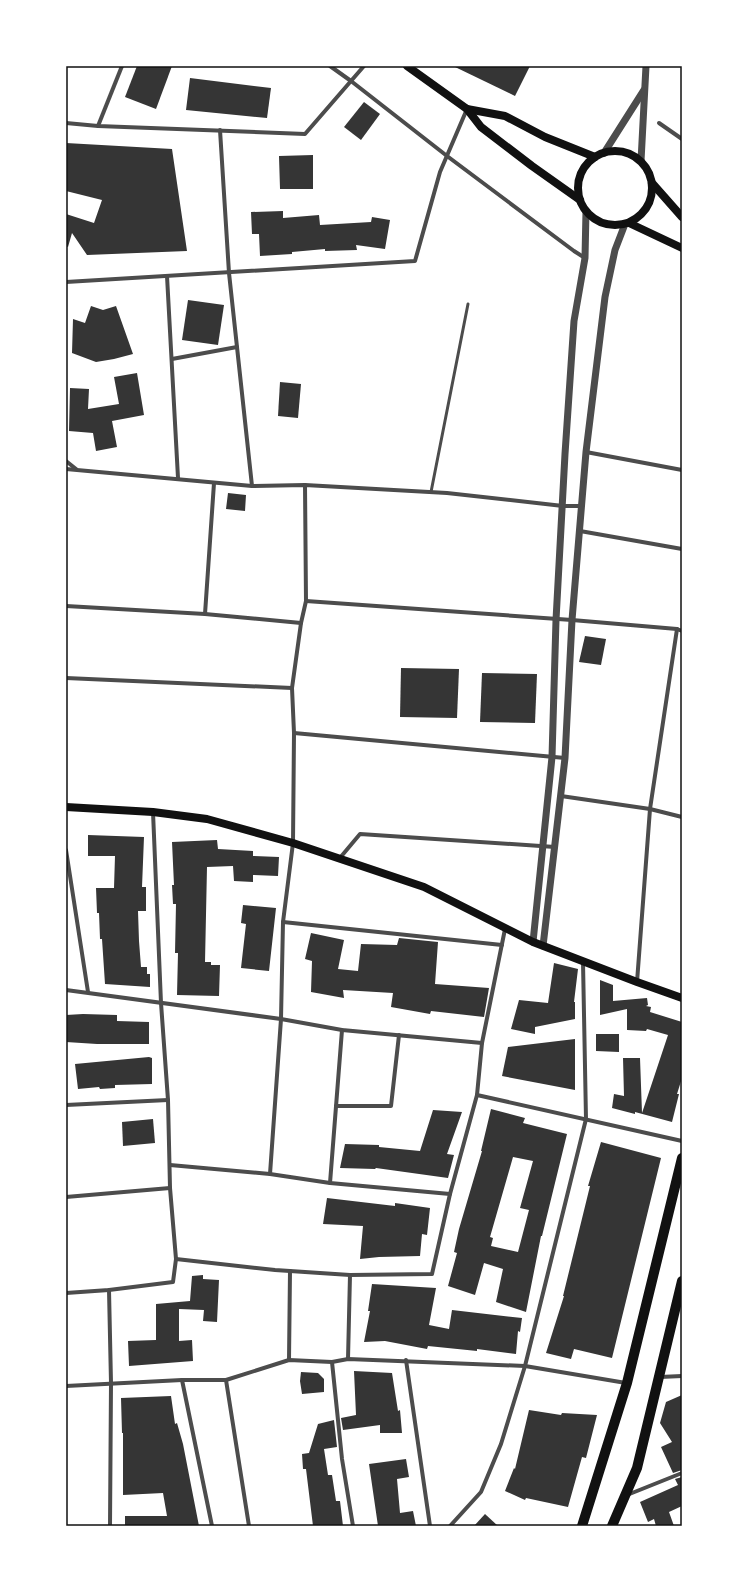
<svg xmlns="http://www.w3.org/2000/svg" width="748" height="1592" font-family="'Fira Sans',sans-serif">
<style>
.building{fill:#353535;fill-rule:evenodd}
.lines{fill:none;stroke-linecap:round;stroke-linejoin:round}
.service{stroke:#4c4c4c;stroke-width:3}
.minor{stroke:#4c4c4c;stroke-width:4}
.tertiary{stroke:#4c4c4c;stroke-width:7}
.secondary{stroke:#111;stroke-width:8}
.primary{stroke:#111;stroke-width:10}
.neatline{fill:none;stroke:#111;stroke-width:1.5}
</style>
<rect width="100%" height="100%" fill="#fff"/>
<!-- building -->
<g class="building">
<polygon points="137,66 172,66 156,109 125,97"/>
<polygon points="453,66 530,66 515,96"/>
<polygon points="190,78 271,88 267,118 186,110"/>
<polygon points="364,102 380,114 361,140 344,127"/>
<polygon points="66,143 172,149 187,251 87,255 72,233 68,247 66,246 66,214 94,223 102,200 66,191"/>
<polygon points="313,155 313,189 280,189 279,156"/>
<polygon points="283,211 283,218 319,215 320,225 371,222 372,217 390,220 385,249 356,245 357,250 325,251 325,249 292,252 292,254 260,256 259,234 252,234 251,212"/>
<polygon points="188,300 224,305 218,345 182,340"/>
<polygon points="91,306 103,310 116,306 133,354 114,359 96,362 72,353 73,319 85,323"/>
<polygon points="137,373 144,415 112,421 117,447 96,451 93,433 69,431 70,388 89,389 88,409 119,404 114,377"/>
<polygon points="280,382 301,384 298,418 278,416"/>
<polygon points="228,493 246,495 245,511 226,509"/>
<polygon points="585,636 606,639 601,665 579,662"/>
<polygon points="401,668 459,669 457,718 400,717"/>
<polygon points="482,673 537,674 535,723 480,722"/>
<polygon points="88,835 144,837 142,887 146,887 146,911 138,911 139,941 141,967 147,967 147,974 150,974 150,987 105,984 102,939 100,939 99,913 97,913 96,888 114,888 115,856 88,856"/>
<polygon points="217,840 218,849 253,851 253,856 279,857 278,876 253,875 253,882 234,881 233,866 207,867 205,962 211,962 211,965 220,965 219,996 177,995 178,953 175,953 176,904 173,904 172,885 174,885 172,842"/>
<polygon points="243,905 276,908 269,971 241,968 246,924 241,923"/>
<polygon points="311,933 344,940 338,969 358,971 361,944 397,945 399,938 438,942 435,984 489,988 484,1017 431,1011 430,1014 391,1007 393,993 343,990 344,998 311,992 312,961 305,959"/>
<polygon points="554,963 578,969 574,1002 575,1002 575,1019 535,1027 535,1034 511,1029 519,1000 548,1003"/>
<polygon points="600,980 613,985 613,1001 647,998 648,1005 646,1006 651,1007 650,1012 682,1022 682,1078 677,1094 679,1094 672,1122 635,1112 635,1114 612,1108 614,1094 624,1096 623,1058 640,1058 642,1113 668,1035 647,1029 646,1031 627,1030 627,1009 600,1015"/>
<polygon points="83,1014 117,1015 117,1021 149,1022 149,1044 97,1044 66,1042 66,1015"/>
<polygon points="596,1034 619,1034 619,1052 596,1051"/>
<polygon points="575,1039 575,1090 502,1076 508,1047"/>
<polygon points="149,1057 152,1058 152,1084 115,1085 115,1088 100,1089 99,1087 78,1089 75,1064"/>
<path d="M491,1109L525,1118L523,1123L567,1134L542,1236H541L526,1312L496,1302L503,1269L484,1263L475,1295L448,1286L457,1253L454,1252L459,1229L482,1151H481ZM513,1157L533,1161L520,1208L529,1210L518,1252L491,1246L493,1238L490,1237Z"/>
<polygon points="433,1110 462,1112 447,1154 454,1155 448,1178 376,1168 375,1169 340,1168 345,1144 379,1145 379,1147 420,1151"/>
<polygon points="153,1119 155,1143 123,1146 122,1122"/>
<polygon points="601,1142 661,1158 612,1358 574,1349 571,1359 546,1353 564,1296 563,1296 590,1186 588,1186"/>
<polygon points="327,1198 395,1206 395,1203 430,1208 427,1235 422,1234 420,1256 379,1257 360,1259 363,1226 323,1224"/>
<polygon points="203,1275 203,1279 219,1280 217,1322 203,1321 204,1310 179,1309 179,1341 192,1340 193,1361 129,1366 128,1341 156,1340 156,1304 190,1301 192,1276"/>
<polygon points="372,1284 436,1288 429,1325 449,1329 452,1310 522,1318 520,1332 518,1331 516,1354 477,1349 477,1351 428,1346 427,1349 385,1341 364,1342 370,1311 368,1311"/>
<polygon points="354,1371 392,1373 398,1411 400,1410 402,1433 380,1433 380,1425 343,1430 341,1418 356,1415"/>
<polygon points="301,1372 318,1373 324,1379 324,1392 302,1394 300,1381"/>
<polygon points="682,1395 682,1470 673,1473 661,1447 672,1442 660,1423 666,1402"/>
<polygon points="171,1396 175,1424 177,1423 183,1444 199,1526 125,1526 125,1516 167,1516 163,1493 123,1495 123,1433 122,1433 121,1398"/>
<polygon points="529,1410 561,1415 562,1413 597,1415 586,1458 582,1457 568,1507 526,1498 525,1500 505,1491 514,1468 515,1469"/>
<polygon points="334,1420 337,1447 324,1449 328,1475 332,1475 336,1501 340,1501 343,1526 313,1526 306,1469 303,1469 302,1454 309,1453 318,1424"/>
<polygon points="406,1459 409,1477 397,1479 400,1513 413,1511 416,1526 378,1526 369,1464"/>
<polygon points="682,1477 682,1506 669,1512 674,1526 656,1526 654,1519 648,1522 640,1502 678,1485 675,1479"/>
<polygon points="485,1514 498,1526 474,1526"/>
</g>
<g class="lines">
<!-- service -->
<polyline class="service" points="431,492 468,304"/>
<!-- minor -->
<g class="minor">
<polyline points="330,66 351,81 447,156 574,251 585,258"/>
<polyline points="66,123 98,126 305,134 364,66"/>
<polyline points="659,123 682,139"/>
<polyline points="98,126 122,66"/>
<polyline points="220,130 229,273 252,486"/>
<polyline points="167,276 178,478"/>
<polyline points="66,282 415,261 440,172 467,109"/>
<polyline points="172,359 237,347"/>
<polyline points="586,452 682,470"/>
<polyline points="66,461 76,469"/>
<polyline points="66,469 252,486 305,485 447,493 563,506 582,506"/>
<polyline points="580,531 682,549"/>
<polyline points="306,601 572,620 677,629 682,631"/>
<polyline points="66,606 205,614 301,623"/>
<polyline points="205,614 214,483"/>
<polyline points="66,678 292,688"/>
<polyline points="294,733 565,758"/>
<polyline points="561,796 650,809 682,817"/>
<polyline points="66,850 88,992"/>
<polyline points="339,859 360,834 555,847"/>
<polyline points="283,922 502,945"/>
<polyline points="637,982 650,809 677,629"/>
<polyline points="66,990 281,1019 342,1030 482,1043"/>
<polyline points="477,1095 682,1141"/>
<polyline points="66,1105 168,1100"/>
<polyline points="336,1106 391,1106 399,1035"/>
<polyline points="170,1165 270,1174 330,1183 450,1194"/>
<polyline points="270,1174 281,1019 283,922 293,843 294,733 292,688 301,623 306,601 305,485"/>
<polyline points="330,1183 342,1030"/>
<polyline points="66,1197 170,1188"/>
<polyline points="176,1259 275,1270 350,1275 432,1274 450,1194 477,1095 482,1043 505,929"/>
<polyline points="109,1290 111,1383 110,1526"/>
<polyline points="66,1293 109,1290 173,1282 176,1259 170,1188 168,1100 161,1003 153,812"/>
<polyline points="348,1359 350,1275"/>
<polyline points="289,1360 290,1271"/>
<polyline points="406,1360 430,1526"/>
<polyline points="332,1362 342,1459 353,1526"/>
<polyline points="660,1377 682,1376"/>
<polyline points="182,1380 212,1526"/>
<polyline points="226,1380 249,1526"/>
<polyline points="66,1386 182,1380 226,1380 289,1360 332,1362 348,1359 525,1366 626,1383"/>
<polyline points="627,1495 682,1473"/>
<polyline points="450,1526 481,1492 501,1444 525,1366 586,1119 583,962"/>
</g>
<!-- tertiary -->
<g class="tertiary">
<polyline points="604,153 644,90"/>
<polyline points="641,161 646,66"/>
<polyline points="533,942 552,757 556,620 565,454 574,321 585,258 586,211"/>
<polyline points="543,946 565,758 572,620 586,452 605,297 615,250 625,224"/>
</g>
<!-- secondary -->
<g class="secondary">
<polyline points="407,66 467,109 505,116 545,137 595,157"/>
<polyline points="467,109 481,127 532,166 580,200"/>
<circle cx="615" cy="188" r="37"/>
<polyline points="652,183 682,217"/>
<polyline points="629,223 682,248"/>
<polyline points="66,807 153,812 207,819 293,843 424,887 533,942 637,982 682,998"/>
</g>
<!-- primary -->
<g class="primary">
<polyline points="582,1526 627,1383 682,1158"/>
<polyline points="612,1526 637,1468 682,1281"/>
</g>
</g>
<!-- border -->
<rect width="748" height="1592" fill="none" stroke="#ffffff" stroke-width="134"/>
<rect x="67" y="67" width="614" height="1458" class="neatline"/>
</svg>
